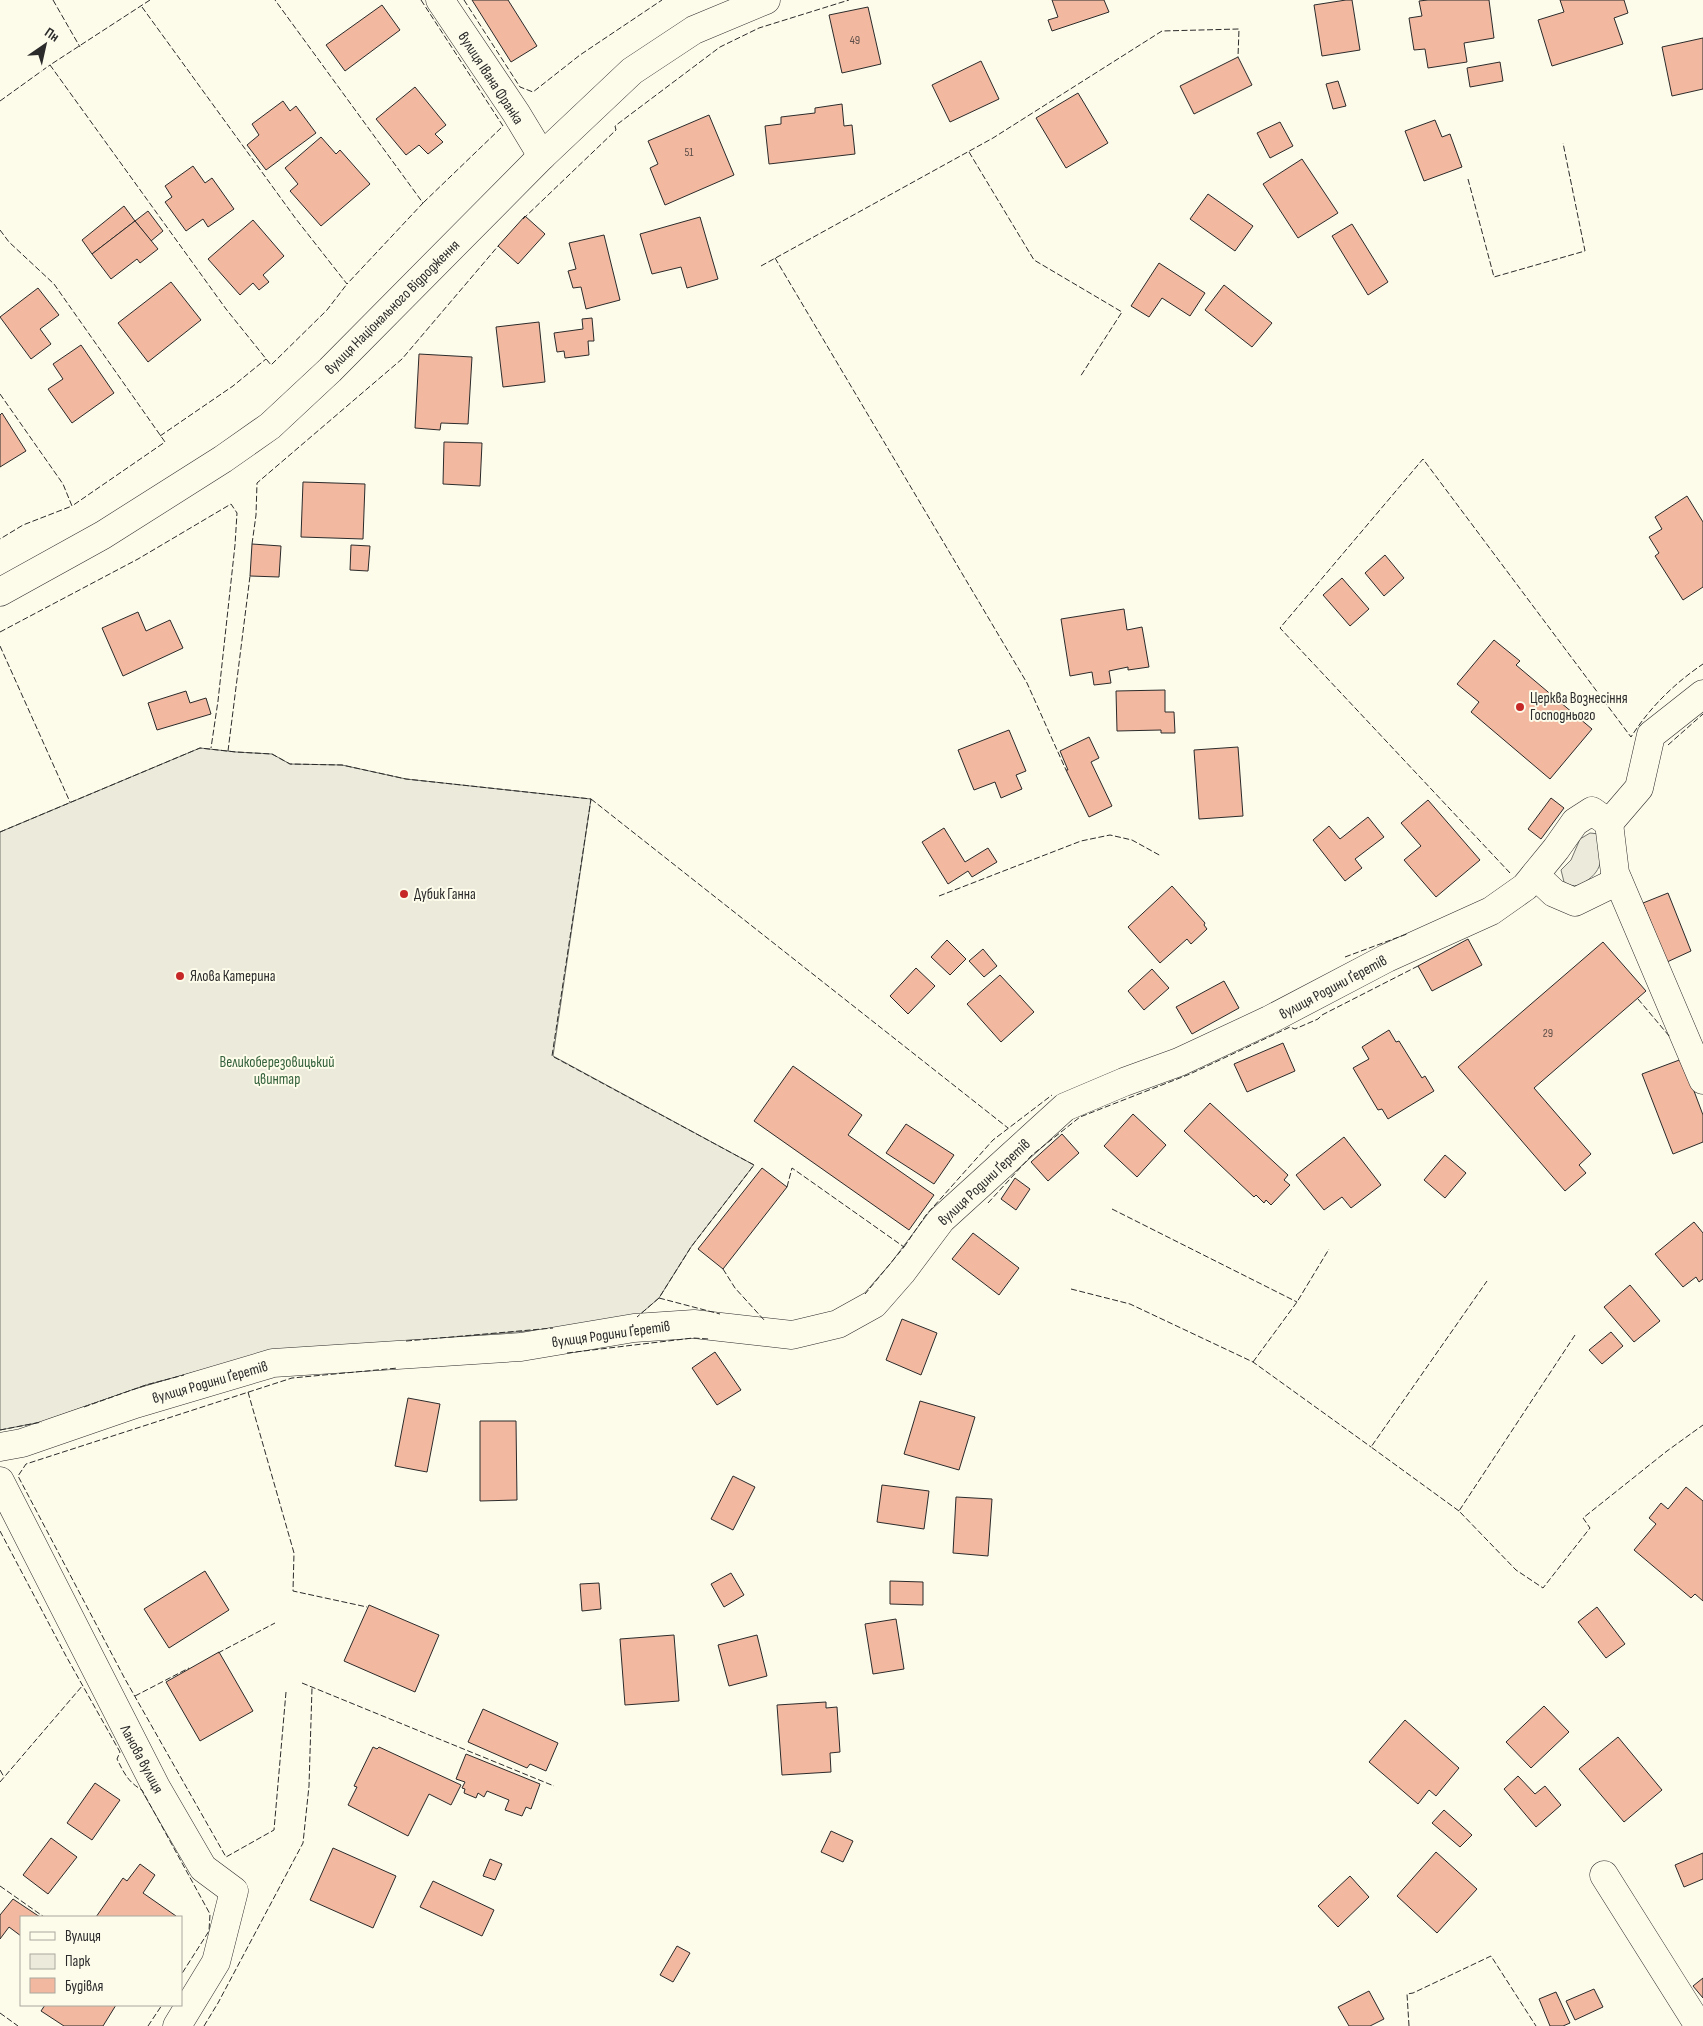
<svg xmlns="http://www.w3.org/2000/svg" width="1703" height="2026" font-family="'Sofia Sans Condensed',sans-serif">
<style>
.green{fill:#ecebdb;stroke:#74746e}
.building{fill:#f2b8a0;stroke:#2b2b2b}
.lines{fill:none;stroke-linecap:round;stroke-linejoin:round}
.street-casing{stroke:#2b2b2b;stroke-width:29}
.secondary-casing{stroke:#2b2b2b;stroke-width:29}
.street{stroke:#fdfbea;stroke-width:28}
.secondary{stroke:#fdfbea;stroke-width:28}
.fence{stroke:#2b2b2b;stroke-width:1;stroke-dasharray:6 2.5;stroke-linecap:butt}
.poi-dot{fill:#c62828;stroke:#fdfbea;stroke-width:2}
.labels{text-anchor:middle;stroke-width:4;stroke-linejoin:round;paint-order:stroke}
.number-label{font-size:12px;fill:#5d4e48}
.street-label{font-size:15px;fill:#2b2b2b;stroke:#fdfbea}
.poi-label{font-size:15px;fill:#2b2b2b;stroke:#fdfbea;text-anchor:start}
.park-label{font-size:15px;fill:#34623c;stroke:#fdfbea}
</style>
<rect width="100%" height="100%" fill="#fdfbea"/>
<!-- green -->
<g class="green">
<polygon points="200,748 236,752 272,754 290,764 342,765 406,779 591,799 553,1056 754,1165 691,1247 659,1298 637,1317 575,1327 289,1351 251,1357 146,1385 41,1422 0,1430 0,832"/>
<path d="M1590,833L1599,834C1602,855 1605,869 1585,882C1577,887 1572,887 1564,882L1561,870L1571,860L1580,839Z"/>
</g>
<!-- building -->
<g class="building">
<polygon points="472,0 508,0 537,46 511,62"/>
<polygon points="1052,0 1104,0 1109,12 1052,31 1048,20 1058,17"/>
<polygon points="1346,0 1352,0 1360,50 1322,56 1314,5"/>
<polygon points="1428,0 1489,0 1494,38 1464,43 1467,62 1428,68 1425,49 1414,50 1409,18 1422,16 1419,1"/>
<polygon points="1560,0 1624,0 1628,13 1614,18 1623,44 1552,66 1538,20 1564,12"/>
<polygon points="382,5 400,30 345,71 326,45"/>
<polygon points="868,7 881,64 842,73 829,15"/>
<polygon points="1703,38 1703,89 1672,96 1662,47"/>
<polygon points="1238,57 1252,85 1194,114 1180,86"/>
<polygon points="981,61 999,99 950,122 932,85"/>
<polygon points="1500,62 1503,81 1470,87 1467,68"/>
<polygon points="1338,81 1346,106 1333,109 1326,84"/>
<polygon points="415,87 446,125 435,134 443,142 428,154 419,145 406,155 376,119"/>
<polygon points="1078,93 1108,143 1066,168 1036,118"/>
<polygon points="283,101 290,111 296,106 316,133 266,170 247,145 259,135 252,124"/>
<polygon points="842,104 844,126 852,125 855,154 769,164 765,126 781,124 781,117 815,113 815,108"/>
<polygon points="709,115 734,175 665,205 650,168 658,164 648,141"/>
<polygon points="1435,120 1442,137 1450,134 1462,167 1424,181 1405,131"/>
<polygon points="1280,122 1293,146 1270,158 1257,133"/>
<polygon points="321,137 336,154 340,150 370,184 321,226 290,191 298,184 285,168"/>
<polygon points="1302,159 1338,213 1298,238 1263,184"/>
<polygon points="193,166 205,183 212,178 234,209 208,227 203,219 186,231 165,202 172,197 165,186"/>
<polygon points="1208,194 1253,226 1235,251 1190,219"/>
<polygon points="124,206 135,221 92,254 82,240"/>
<polygon points="148,211 163,231 151,241 135,221"/>
<polygon points="525,216 545,234 518,264 498,246"/>
<polygon points="700,217 718,279 687,288 681,267 652,274 640,234"/>
<polygon points="253,220 284,256 263,275 269,282 259,290 253,283 240,295 208,259"/>
<polygon points="135,221 158,249 140,263 137,259 111,279 92,254"/>
<polygon points="1352,224 1388,282 1368,295 1332,236"/>
<polygon points="604,235 620,300 586,309 581,287 573,288 568,271 576,269 569,243"/>
<polygon points="1159,263 1205,293 1190,316 1162,298 1149,317 1131,306"/>
<polygon points="171,282 201,320 148,362 118,323"/>
<polygon points="1224,285 1272,323 1252,347 1205,310"/>
<polygon points="38,288 59,315 40,329 51,344 31,359 0,317"/>
<polygon points="592,318 594,341 588,341 589,355 565,358 564,351 557,352 554,333 583,329 582,319"/>
<polygon points="539,322 545,382 503,387 496,327"/>
<polygon points="81,345 114,393 72,423 48,389 63,379 53,364"/>
<polygon points="419,354 472,357 468,424 441,423 440,430 415,428"/>
<polygon points="2,413 26,451 0,467 0,415"/>
<polygon points="444,442 482,443 480,486 443,484"/>
<polygon points="303,482 365,484 363,539 301,537"/>
<polygon points="1687,496 1703,522 1703,587 1683,600 1655,556 1659,553 1649,537 1662,529 1655,517"/>
<polygon points="252,544 281,546 279,577 250,576"/>
<polygon points="351,545 370,546 368,571 350,570"/>
<polygon points="1385,555 1404,578 1384,596 1365,573"/>
<polygon points="1342,578 1369,609 1350,626 1323,595"/>
<polygon points="1124,609 1127,630 1142,627 1149,667 1128,670 1128,667 1109,671 1111,683 1094,685 1092,672 1070,676 1061,619"/>
<polygon points="138,612 146,631 170,620 183,648 123,676 102,628"/>
<polygon points="1494,640 1520,661 1516,665 1592,729 1550,779 1471,712 1479,702 1457,684"/>
<polygon points="1165,690 1165,712 1174,712 1175,733 1161,733 1161,730 1117,731 1116,691"/>
<polygon points="186,691 190,703 206,698 211,714 157,730 148,703"/>
<polygon points="1009,730 1026,771 1016,775 1022,789 1001,798 995,782 974,790 958,750"/>
<polygon points="1089,737 1099,758 1091,762 1112,806 1089,817 1066,770 1068,770 1060,751"/>
<polygon points="1238,747 1243,816 1199,819 1194,750"/>
<polygon points="1551,798 1564,808 1541,839 1528,829"/>
<polygon points="1428,800 1480,860 1436,897 1404,860 1421,846 1401,823"/>
<polygon points="1368,817 1384,837 1355,859 1362,868 1345,881 1313,840 1329,826 1340,839"/>
<polygon points="944,828 965,862 988,848 997,862 972,877 968,871 948,884 922,842"/>
<polygon points="1172,886 1205,923 1204,925 1207,929 1191,944 1187,939 1160,963 1128,927"/>
<polygon points="1668,893 1691,951 1667,962 1643,903"/>
<polygon points="1468,939 1482,965 1432,991 1418,966"/>
<polygon points="947,940 966,959 950,975 931,957"/>
<polygon points="1603,942 1646,991 1534,1088 1591,1154 1579,1165 1586,1173 1565,1191 1458,1067"/>
<polygon points="983,949 997,966 984,977 969,961"/>
<polygon points="916,968 935,986 908,1014 890,996"/>
<polygon points="1152,969 1169,988 1144,1010 1128,991"/>
<polygon points="1000,975 1034,1012 1001,1042 967,1004"/>
<polygon points="1224,981 1239,1008 1192,1034 1176,1007"/>
<polygon points="1389,1030 1396,1042 1399,1041 1422,1078 1425,1076 1434,1091 1388,1119 1382,1109 1378,1110 1353,1068 1369,1059 1362,1047"/>
<polygon points="1283,1043 1295,1071 1247,1092 1234,1064"/>
<polygon points="1682,1059 1703,1115 1703,1142 1673,1154 1642,1074"/>
<polygon points="793,1066 862,1115 848,1135 934,1195 909,1230 754,1121"/>
<polygon points="1210,1103 1288,1175 1284,1180 1290,1185 1271,1205 1266,1200 1264,1203 1256,1195 1254,1197 1184,1131"/>
<polygon points="1133,1114 1166,1145 1137,1177 1104,1146"/>
<polygon points="906,1124 954,1155 934,1184 886,1153"/>
<polygon points="1062,1134 1079,1153 1048,1181 1031,1162"/>
<polygon points="1344,1137 1381,1185 1351,1208 1342,1197 1324,1210 1296,1175"/>
<polygon points="1445,1155 1466,1173 1445,1198 1424,1180"/>
<polygon points="762,1168 787,1187 723,1269 698,1249"/>
<polygon points="1015,1178 1030,1189 1016,1210 1001,1199"/>
<polygon points="1694,1222 1703,1233 1703,1279 1699,1282 1696,1277 1683,1287 1655,1254"/>
<polygon points="973,1233 1019,1268 999,1295 952,1259"/>
<polygon points="1630,1285 1660,1321 1634,1342 1604,1307"/>
<polygon points="902,1319 937,1333 921,1375 886,1360"/>
<polygon points="1611,1332 1623,1346 1602,1364 1589,1350"/>
<polygon points="715,1352 741,1390 717,1405 692,1368"/>
<polygon points="408,1398 440,1404 427,1472 395,1466"/>
<polygon points="920,1401 975,1417 959,1470 904,1454"/>
<polygon points="480,1421 516,1421 517,1500 480,1501"/>
<polygon points="733,1476 755,1487 733,1530 711,1519"/>
<polygon points="882,1485 929,1491 924,1529 877,1522"/>
<polygon points="1686,1487 1703,1501 1703,1601 1695,1594 1691,1598 1634,1550 1656,1524 1649,1518 1661,1503 1668,1509"/>
<polygon points="956,1497 992,1499 988,1556 953,1553"/>
<polygon points="205,1571 229,1610 169,1648 144,1609"/>
<polygon points="731,1573 744,1595 724,1607 711,1584"/>
<polygon points="890,1581 923,1582 923,1605 890,1604"/>
<polygon points="599,1583 601,1609 582,1611 580,1584"/>
<polygon points="369,1605 439,1635 415,1692 344,1661"/>
<polygon points="1597,1607 1625,1644 1606,1658 1578,1622"/>
<polygon points="896,1619 904,1669 873,1674 865,1624"/>
<polygon points="674,1635 679,1701 625,1705 620,1639"/>
<polygon points="757,1635 767,1676 729,1686 718,1645"/>
<polygon points="219,1652 253,1711 200,1741 166,1682"/>
<polygon points="826,1702 826,1708 837,1707 840,1752 830,1753 831,1772 782,1775 777,1705"/>
<polygon points="1544,1706 1569,1732 1531,1768 1506,1742"/>
<polygon points="483,1709 558,1743 546,1771 530,1764 527,1768 468,1742"/>
<polygon points="1405,1720 1459,1768 1436,1796 1429,1790 1418,1804 1369,1762"/>
<polygon points="1618,1737 1662,1790 1624,1822 1579,1769"/>
<polygon points="373,1747 377,1749 379,1747 461,1785 451,1805 429,1794 408,1836 348,1805 357,1787 354,1786"/>
<polygon points="466,1754 540,1784 531,1809 526,1807 522,1816 505,1810 509,1800 487,1791 484,1797 478,1793 476,1798 464,1793 465,1789 462,1788 465,1782 456,1779"/>
<polygon points="1518,1776 1535,1794 1545,1786 1561,1805 1536,1827 1504,1789"/>
<polygon points="95,1783 120,1800 92,1840 67,1823"/>
<polygon points="1444,1810 1472,1835 1460,1847 1432,1823"/>
<polygon points="831,1831 853,1841 843,1862 821,1852"/>
<polygon points="51,1838 77,1857 48,1894 23,1875"/>
<polygon points="333,1848 396,1876 373,1928 310,1900"/>
<polygon points="1436,1852 1477,1889 1437,1933 1397,1896"/>
<polygon points="1703,1853 1703,1879 1684,1887 1675,1865"/>
<polygon points="490,1859 502,1864 495,1880 483,1876"/>
<polygon points="140,1864 155,1875 143,1893 176,1916 175,1917 96,1917 123,1878 127,1881"/>
<polygon points="1350,1876 1369,1897 1338,1927 1318,1906"/>
<polygon points="433,1881 494,1910 482,1936 420,1907"/>
<polygon points="13,1899 40,1917 21,1917 21,1936 9,1927 0,1939 0,1915"/>
<polygon points="677,1946 690,1953 673,1982 660,1975"/>
<polygon points="1703,1978 1703,1998 1693,1986"/>
<polygon points="1594,1989 1603,2007 1575,2020 1566,2001"/>
<polygon points="1369,1991 1384,2019 1370,2026 1349,2026 1338,2007"/>
<polygon points="1556,1992 1570,2023 1563,2026 1550,2026 1539,1999"/>
<polygon points="45,2005 116,2005 103,2026 64,2026 41,2011"/>
</g>
<g class="lines">
<defs>
<g id="street">
<polyline points="440,0 516,113 542,156"/>
<polyline points="1609,823 1615,873 1703,1080"/>
<polyline points="1609,823 1639,788 1651,735 1703,694"/>
<polyline points="1535,875 1554,893 1575,902 1618,881"/>
<polyline points="0,1447 22,1443 135,1404 273,1363 521,1347 634,1328 694,1324 792,1335 838,1324 874,1304 902,1272 941,1220 1065,1107 1124,1082 1179,1062 1269,1020 1387,958 1491,911 1525,887 1556,849 1575,822 1592,811 1609,823"/>
<polyline points="0,1481 156,1787 203,1868 234,1891 216,1962 177,2026"/>
<polyline points="1604,1875 1699,2026"/>
</g>
<polyline id="secondary" points="0,592 103,535 223,459 270,426 330,370 542,156 632,71 694,30 766,0"/>
</defs>
<!-- street casing -->
<use href="#street" class="street-casing"/>
<!-- secondary casing -->
<use href="#secondary" class="secondary-casing"/>
<!-- street -->
<use href="#street" class="street"/>
<!-- secondary -->
<use href="#secondary" class="secondary"/>
<!-- fence -->
<g class="fence">
<polyline points="53,0 80,47"/>
<polyline points="150,0 50,65 226,309 271,365 327,310 347,284"/>
<polyline points="421,0 503,126 423,203"/>
<polyline points="464,0 520,87 533,92 580,55 662,0"/>
<polyline points="142,7 296,219 347,284 423,203 275,0"/>
<polyline points="0,101 50,65"/>
<polyline points="969,152 1034,260 1122,312 1080,377"/>
<polyline points="1468,179 1494,277 1585,251 1563,143"/>
<polyline points="523,219 616,130 615,126 720,47 759,28 849,0"/>
<polyline points="0,230 9,242 54,284 165,442 72,506"/>
<polyline points="775,258 1027,683 1066,770"/>
<polyline points="761,266 993,138 1162,31 1239,29 1238,57"/>
<polyline points="0,394 63,484 72,506 23,525 0,539"/>
<polyline points="160,436 233,386 266,359"/>
<polyline points="252,544 256,515 257,483 402,359 499,245"/>
<polyline points="0,632 138,559 231,504 237,513 235,545 218,701 211,748"/>
<polyline points="0,646 70,802"/>
<polyline points="1668,745 1703,714"/>
<polyline points="228,751 250,576"/>
<polyline points="591,799 1008,1128"/>
<polyline points="0,832 200,748 236,752 272,754 290,764 342,765 406,779 591,799 552,1056 754,1165 691,1247 659,1298 637,1317"/>
<path d="M1510,873L1280,628L1423,459L1631,737C1650,707 1675,683 1703,664"/>
<polyline points="939,896 1081,841 1110,835 1132,840 1161,856"/>
<polyline points="1345,957 1407,934"/>
<polyline points="1638,999 1670,1037"/>
<polyline points="787,1187 792,1168 904,1247 865,1294"/>
<polyline points="988,1203 1032,1155 1080,1117 1190,1074 1290,1027 1295,1029 1318,1019 1322,1015 1418,966"/>
<polyline points="1112,1209 1297,1302"/>
<polyline points="904,1247 926,1215 993,1140 1052,1095"/>
<polyline points="723,1269 735,1288 765,1321"/>
<polyline points="1071,1289 1130,1304 1253,1362 1371,1447"/>
<polyline points="659,1298 720,1314"/>
<polyline points="1575,1335 1459,1511 1516,1570 1543,1588 1590,1528 1583,1518 1667,1451 1703,1425"/>
<polyline points="406,1341 553,1328"/>
<polyline points="567,1353 693,1338 709,1339"/>
<polyline points="1253,1362 1297,1302 1329,1249"/>
<polyline points="248,1392 294,1553 293,1591 367,1607"/>
<polyline points="84,1407 146,1385 184,1375"/>
<polyline points="0,1430 42,1422"/>
<polyline points="1459,1511 1371,1447 1487,1281"/>
<path d="M0,1531L66,1656L120,1752L117,1759C124,1773 128,1782 142,1790L210,1914L209,1931L181,1975"/>
<polyline points="218,1653 275,1623"/>
<polyline points="302,1683 554,1786"/>
<polyline points="286,1692 274,1830 226,1857 125,1679 18,1476 26,1464 292,1378 398,1368"/>
<polyline points="135,1696 189,1668"/>
<polyline points="0,1770 4,1777"/>
<polyline points="0,1782 83,1685"/>
<polyline points="0,1886 44,1917"/>
<polyline points="0,2013 18,2026"/>
<polyline points="148,2026 162,2005"/>
<polyline points="204,2026 218,2003 303,1843 309,1786 312,1688"/>
<polyline points="1409,2026 1407,1994 1413,1993 1491,1956 1536,2026"/>
</g>
</g>
<!-- markers -->
<g class="poi-dot">
<circle cx="1520" cy="707" r="5"/>
<circle cx="404" cy="894" r="5"/>
<circle cx="180" cy="976" r="5"/>
</g>
<g class="labels">
<!-- number labels -->
<g class="number-label">
<text x="855" y="44">49</text>
<text x="689" y="156">51</text>
<text x="1548" y="1037">29</text>
</g>
<!-- street labels -->
<g class="street-label">
<text transform="translate(491 78) rotate(57)" y="5">вулиця Івана Франка</text>
<text transform="translate(392 307) rotate(-45)" y="5">вулиця Національного Відродження</text>
<text transform="translate(1333 987) rotate(-28)" y="5">вулиця Родини Ґеретів</text>
<text transform="translate(984 1182) rotate(-43)" y="5">вулиця Родини Ґеретів</text>
<text transform="translate(611 1334) rotate(-8)" y="5">вулиця Родини Ґеретів</text>
<text transform="translate(210 1382) rotate(-16)" y="5">вулиця Родини Ґеретів</text>
<text transform="translate(142 1759) rotate(62)" y="5">Ланова вулиця</text>
</g>
<!-- poi labels -->
<g class="poi-label">
<text x="1530" y="703">Церква Вознесіння<tspan x="1530" dy="17">Господнього</tspan></text>
<text x="414" y="899">Дубик Ганна</text>
<text x="190" y="981">Ялова Катерина</text>
</g>
<!-- park labels -->
<g class="park-label">
<text x="277" y="1067">Великоберезовицький<tspan x="277" dy="17">цвинтар</tspan></text>
</g>
</g>
<!-- legend -->
<rect x="20" y="1916" width="162" height="90" fill="#fdfbea" stroke="#a9a89e"/>
<rect x="30" y="1932" width="25" height="8" fill="#fdfbea" stroke="#a9a89e"/>
<text x="65" y="1941" font-size="15" fill="#2b2b2b">Вулиця</text>
<rect x="30" y="1954" width="25" height="15" fill="#ecebdb" stroke="#a9a89e"/>
<text x="65" y="1966" font-size="15" fill="#2b2b2b">Парк</text>
<rect x="30" y="1978" width="25" height="15" fill="#f2b8a0" stroke="#a9a89e"/>
<text x="65" y="1991" font-size="15" fill="#2b2b2b">Будівля</text>
<!-- north arrow -->
<g transform="translate(45 45) rotate(34)" stroke="#fdfbea" stroke-width="4" paint-order="stroke">
<path d="M0-4L9 19L0 12L-9 19Z" fill="#2b2b2b"/>
<text y="-8" font-size="14" font-weight="bold" text-anchor="middle" fill="#2b2b2b">Пн</text>
</g>
</svg>
